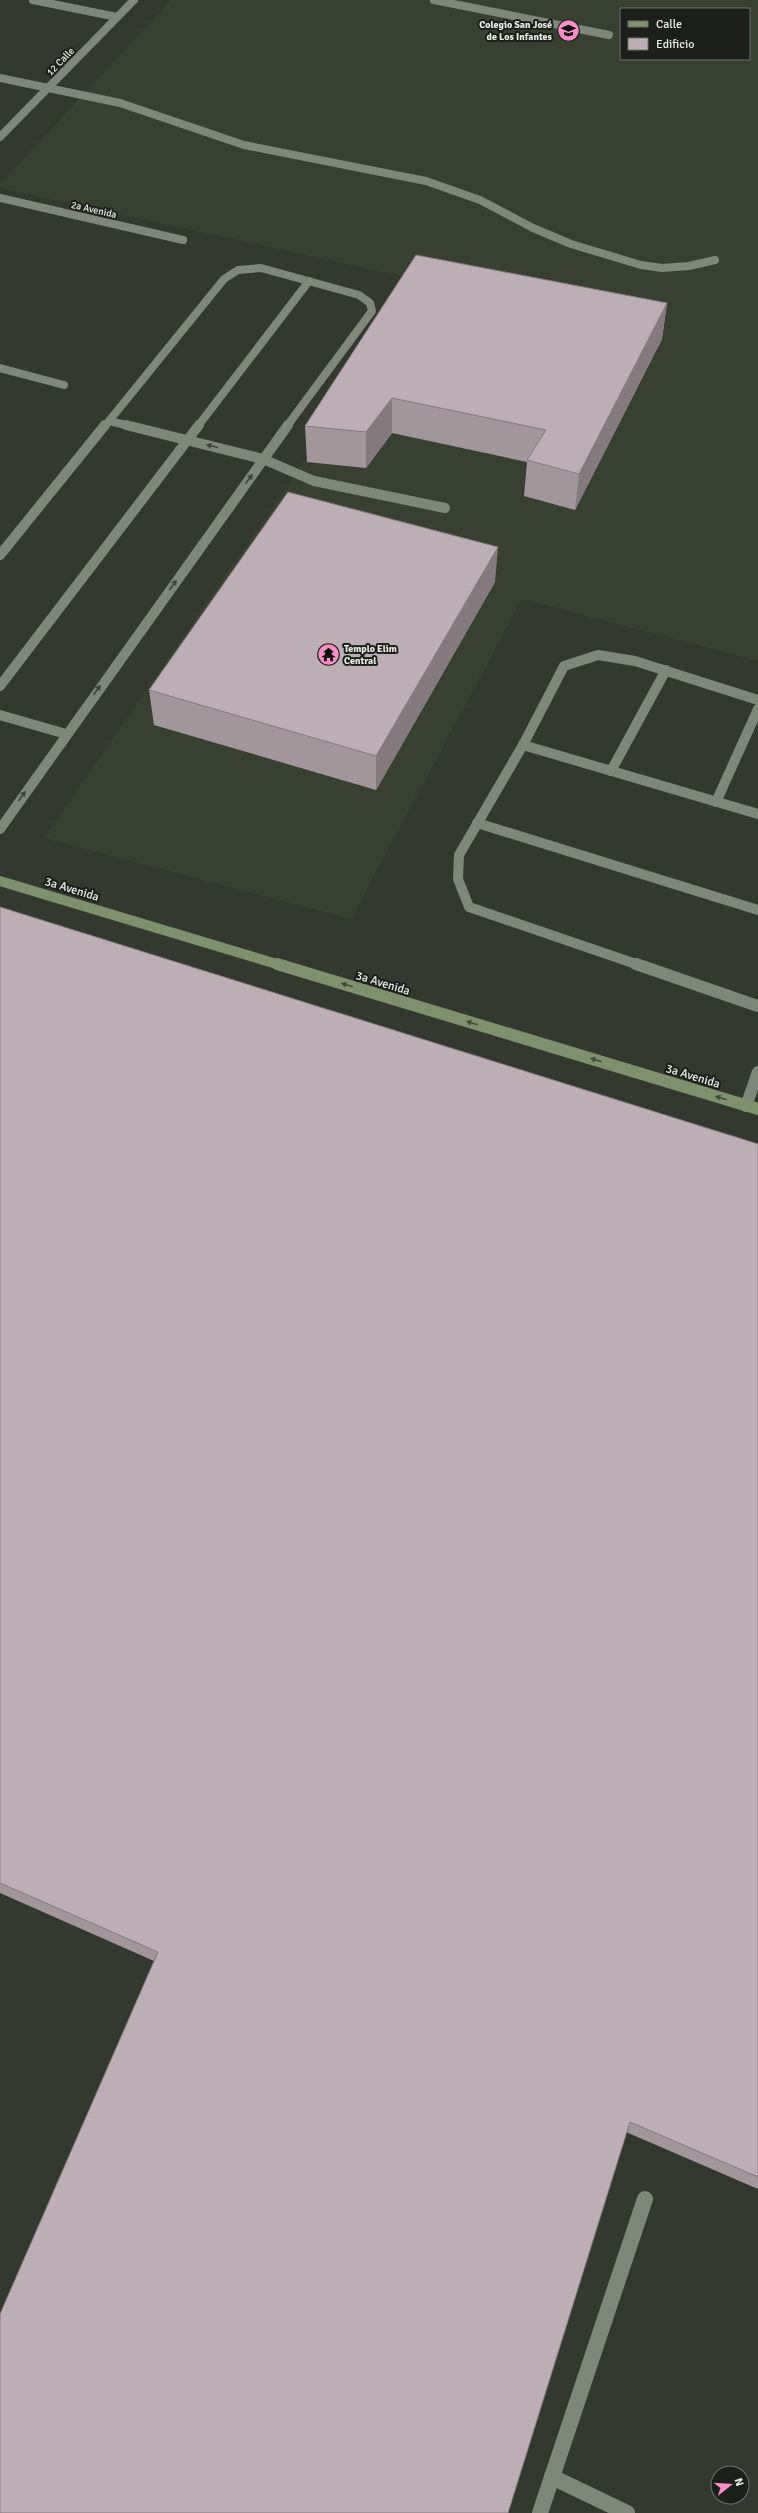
<svg xmlns="http://www.w3.org/2000/svg" width="758" height="2513" font-family="Signika,sans-serif">
<style>
.built{fill:#384131;fill-rule:evenodd}
.lines{fill:none;stroke-linecap:round;stroke-linejoin:round}
.lane-far3{stroke:#7f867a;stroke-width:8}
.lane-far2{stroke:#7f867a;stroke-width:10}
.lane-far1{stroke:#7f867a;stroke-width:12}
.lane{stroke:#7f867a;stroke-width:16}
.street{stroke:#7f867a;stroke-width:8}
.secondary-far1{stroke:#7e916c;stroke-width:10}
.secondary{stroke:#7e916c;stroke-width:12}
.wall{fill:#a2969b}
.shaded-wall{fill:#847a7e}
.building{fill:#bcaeb4;stroke:#847a7e}
.oneway{fill:#3f433c}
.oneway2{fill:#434d3b}
.labels{text-anchor:middle;stroke-width:4;stroke-linejoin:round;paint-order:stroke}
.far-poi-label{font-size:10px;font-weight:bold;fill:#ebefe9;stroke:#1c1f1a;text-anchor:end}
.far-street-label{font-size:10px;fill:#ebefe9;stroke:#1c1f1a}
.street-label{font-size:12px;fill:#ebefe9;stroke:#1c1f1a}
</style>
<rect width="100%" height="100%" fill="#33392f"/>
<!-- built -->
<path class="built" d="M171,0H758V661L522,599L351,919L44,838L428,282L0,188V184ZM621,9H749V59H621Z"/>
<g class="lines">
<!-- lane-far3 -->
<g class="lane-far3">
<polyline points="33,0 117,17"/>
<polyline points="434,0 609,35"/>
<polyline points="0,78 120,103 244,145 426,181 480,200 533,228 571,244 641,265 662,268 689,266 715,260"/>
<polyline points="109,421 130,426"/>
<polyline points="105,426 224,279 238,270 261,268 359,295 370,303 372,311 287,426"/>
<polyline points="198,426 309,281"/>
</g>
<!-- lane-far2 -->
<g class="lane-far2">
<polyline points="126,425 263,459 314,481 445,508"/>
<polyline points="0,555 105,425"/>
<polyline points="0,686 199,425"/>
<polyline points="0,715 66,734"/>
<polyline points="523,745 758,814"/>
<polyline points="611,771 666,670"/>
<polyline points="716,802 758,709"/>
<polyline points="477,823 758,910"/>
<polyline points="0,829 288,425"/>
<polyline points="639,965 469,907 458,879 459,855 523,745 564,666 598,655 635,661 758,700"/>
</g>
<!-- lane-far1 -->
<g class="lane-far1">
<polyline points="636,964 758,1006"/>
<polyline points="746,1106 758,1072"/>
</g>
<!-- lane -->
<g class="lane">
<polyline points="552,2477 627,2513"/>
<polyline points="540,2513 645,2199"/>
</g>
<!-- street -->
<g class="street">
<polyline points="0,137 134,0"/>
<polyline points="0,198 183,240"/>
<polyline points="0,368 64,385"/>
</g>
<!-- secondary-far1 -->
<polyline class="secondary-far1" points="0,881 280,965"/>
<!-- secondary -->
<polyline class="secondary" points="277,964 758,1109"/>
</g>
<!-- wall -->
<g class="wall">
<polygon points="667,303 662,339 575,510 524,496 527,462 392,433 366,468 307,462 305,426"/>
<polygon points="495,582 376,790 154,725 149,690"/>
<polygon points="0,907 758,1144 758,2189 626,2132 154,1961 0,1893"/>
</g>
<!-- shaded-wall -->
<g class="shaded-wall">
<polygon points="667,303 662,339 575,510 579,474"/>
<polygon points="392,398 392,433 366,468 366,432"/>
<polygon points="498,547 495,582 376,790 376,756"/>
</g>
<!-- building -->
<g class="building">
<polygon points="416,255 667,303 579,474 527,460 546,430 392,398 366,432 305,426"/>
<polygon points="288,492 498,547 376,756 149,690"/>
<polygon points="0,907 758,1144 758,2177 630,2122 508,2513 0,2513 0,2314 158,1952 0,1883"/>
</g>
<!-- one-way arrows -->
<defs><path id="oneway-solid" d="M-6-.8H1V-3.2L6.5 0L1 3.2V.8H-6Z"/></defs>
<g class="oneway">
<use href="#oneway-solid" transform="translate(212 446) rotate(-166)"/>
<use href="#oneway-solid" transform="translate(249 479) rotate(-54)"/>
<use href="#oneway-solid" transform="translate(173 585) rotate(-54)"/>
<use href="#oneway-solid" transform="translate(97 690) rotate(-54)"/>
<use href="#oneway-solid" transform="translate(22 796) rotate(-55)"/>
</g>
<g class="oneway2">
<use href="#oneway-solid" transform="translate(347 985) rotate(-163)"/>
<use href="#oneway-solid" transform="translate(472 1023) rotate(-163)"/>
<use href="#oneway-solid" transform="translate(596 1060) rotate(-163)"/>
<use href="#oneway-solid" transform="translate(721 1098) rotate(-163)"/>
</g>
<!-- icons -->
<defs>
<symbol id="school-disc" viewBox="-11 -11 22 22"><circle r="9.5" fill="#fa8fc7" stroke="#1c1f1a"/><path d="M0-5L7-2L0 1L-7-2ZM-4 1L0 2.5L4 1V4Q0 6-4 4Z" fill="#111"/></symbol>
<symbol id="temple-disc" viewBox="-11 -11 22 22"><circle r="9.5" fill="#fa8fc7" stroke="#1c1f1a"/><path d="M0-6L5-2H3V0L6.5 2.5H4V6H1.5V3h-3V6H-4V2.5H-6.5L-3 0V-2H-5Z" fill="#111"/></symbol>
</defs>
<g fill-rule="evenodd">
<use href="#school-disc" x="556" y="18" width="25" height="25"/>
<use href="#temple-disc" x="316" y="642" width="25" height="25"/>
</g>
<g class="labels">
<!-- far-poi labels -->
<g class="far-poi-label">
<text x="552" y="28">Colegio San José<tspan x="552" dy="12">de Los Infantes</tspan></text>
<text x="344" y="652" text-anchor="start">Templo Elim<tspan x="344" dy="12">Central</tspan></text>
</g>
<!-- far-street labels -->
<g class="far-street-label">
<text transform="translate(60 61) rotate(-46)" y="4">12 Calle</text>
<text transform="translate(94 209) rotate(13)" y="4">2a Avenida</text>
</g>
<!-- street labels -->
<g class="street-label">
<text transform="translate(72 889) rotate(17)" y="4">3a Avenida</text>
<text transform="translate(383 983) rotate(17)" y="4">3a Avenida</text>
<text transform="translate(693 1076) rotate(17)" y="4">3a Avenida</text>
</g>
</g>
<!-- legend -->
<rect x="620" y="8" width="130" height="52" fill="#1c1f1a" stroke="#6f726d"/>
<rect x="628" y="21" width="20" height="6" fill="#7e916c" stroke="#6f726d"/>
<text x="656" y="28" font-size="12" fill="#ebefe9">Calle</text>
<rect x="628" y="38" width="20" height="12" fill="#bcaeb4" stroke="#6f726d"/>
<text x="656" y="48" font-size="12" fill="#ebefe9">Edificio</text>
<!-- north arrow -->
<g transform="translate(730 2485) rotate(73)"><circle r="19" fill="#1c1f1a" stroke="#6f726d"/>
<path d="M0-3L7 15L0 10L-7 15Z" fill="#fa8fc7"/>
<text y="-6" font-size="11" font-weight="bold" text-anchor="middle" fill="#ebefe9">N</text>
</g>
</svg>
